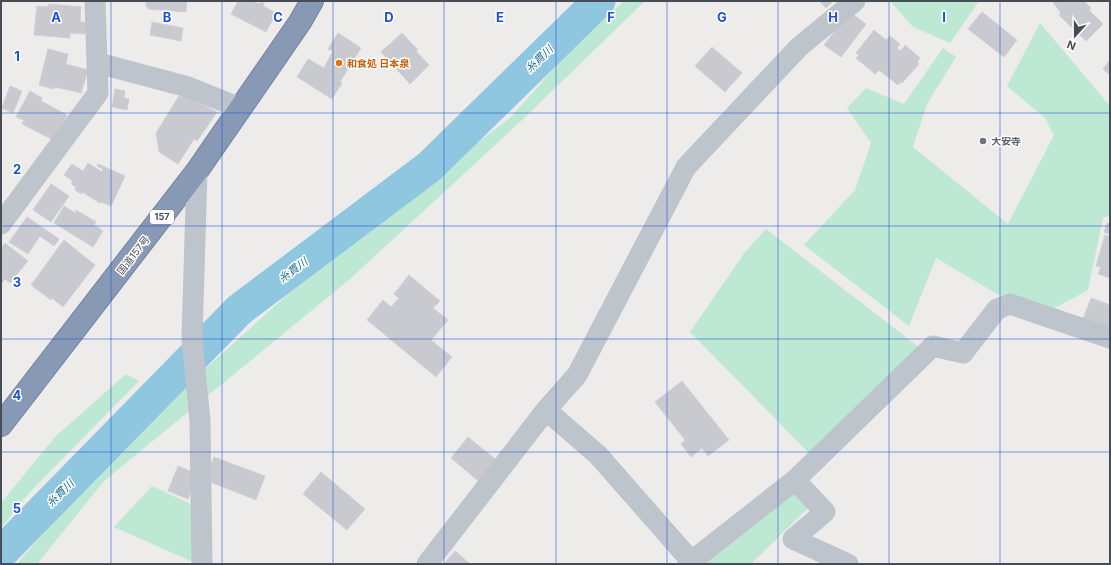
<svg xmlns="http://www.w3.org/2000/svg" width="1111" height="565" font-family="Inter,'Noto Sans JP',sans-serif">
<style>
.green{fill:#bde8d3}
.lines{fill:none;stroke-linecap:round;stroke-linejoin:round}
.river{stroke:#8fc6e0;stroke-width:33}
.building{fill:#c9cad0;stroke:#d0d1d6}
.highway-casing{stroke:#7384a1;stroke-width:24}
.street{stroke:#bec4cc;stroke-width:21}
.highway{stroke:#8899b5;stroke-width:22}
.grid{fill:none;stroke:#1d4ed8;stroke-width:1;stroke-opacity:0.55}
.food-dot{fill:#e8710a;stroke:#fff;stroke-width:1.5}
.worship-dot{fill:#6b7280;stroke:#fff;stroke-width:1.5}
.labels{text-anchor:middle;stroke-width:3;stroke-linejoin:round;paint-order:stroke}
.shield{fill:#fff;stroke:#7e8289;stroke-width:1}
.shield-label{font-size:9px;font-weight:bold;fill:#464d56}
.food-label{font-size:10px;font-weight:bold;fill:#c56008;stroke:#fff;text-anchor:start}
.worship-label{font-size:10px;font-weight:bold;fill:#5b616d;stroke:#fff;text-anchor:start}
.street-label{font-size:10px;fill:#464d56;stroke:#fff}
.water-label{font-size:11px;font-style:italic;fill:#1b6d94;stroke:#fff}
.grid-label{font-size:13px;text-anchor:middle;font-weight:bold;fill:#1d4ed8;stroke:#fff;stroke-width:3;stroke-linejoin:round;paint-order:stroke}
</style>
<rect width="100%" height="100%" fill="#eeebeb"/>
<!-- green -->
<g class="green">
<polygon points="624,1 645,1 521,121 350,279 104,481 37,564 17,564 110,455 341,246 511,117 575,45"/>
<polygon points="890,1 979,1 950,43 913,27"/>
<polygon points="1040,23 1110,106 1110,215 1103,218 1088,290 1051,310 999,295 936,258 909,326 804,245 855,190 871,143 847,108 866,88 904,104 943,48 956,57 927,104 913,147 1008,224 1054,135 1045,118 1007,86"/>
<polygon points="766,229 920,348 811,455 690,332 745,252"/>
<polygon points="126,374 139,381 28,494 1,528 1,503 55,437"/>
<polygon points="152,486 195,506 195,563 114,527"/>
<polygon points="786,493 797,494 809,507 751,564 701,564"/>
</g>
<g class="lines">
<!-- river -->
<polyline class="river" points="1,553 239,310 429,167 599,1"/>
</g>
<!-- building -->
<g class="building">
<polygon points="146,1 187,1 186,12 148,9 148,7 146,7"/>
<polygon points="238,1 253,1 259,4 261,2 264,3 263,6 276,13 266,32 231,14"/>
<polygon points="819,1 833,1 826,8"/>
<polygon points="1052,1 1079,1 1081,2 1084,1 1091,8 1089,10 1103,24 1086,41 1059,15 1061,13"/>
<polygon points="49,4 81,7 80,22 87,22 85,34 70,33 70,38 34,35 37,6 48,7"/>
<polygon points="850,12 866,24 841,57 824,45"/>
<polygon points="982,12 1017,40 1004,57 968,29"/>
<polygon points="152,22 183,28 181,41 150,35"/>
<polygon points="874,30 886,40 890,36 900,44 897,48 901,51 905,45 920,58 917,62 919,64 902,83 901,82 898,85 879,70 875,74 856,58 859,55 856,53"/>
<polygon points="338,33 361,48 340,82 342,83 332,99 297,77 308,59 324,68 333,51 328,49"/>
<polygon points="402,33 418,50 416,51 429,65 410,84 381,52"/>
<polygon points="712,47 742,73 725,92 695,66"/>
<polygon points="48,49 68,54 66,64 88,70 81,93 55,87 54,89 39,85"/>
<polygon points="1110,60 1110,75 1103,69"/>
<polygon points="10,86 22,91 13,113 2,108"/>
<polygon points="115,89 125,91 124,98 129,99 127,110 112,107"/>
<polygon points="30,91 42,98 41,101 67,115 63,122 66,124 57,142 22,124 24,120 16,117"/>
<polygon points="183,94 217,112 197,141 194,139 178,164 159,152 156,133 179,96 181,97"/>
<polygon points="88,163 102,172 103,169 97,166 98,164 125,176 111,206 101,202 100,203 82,192 81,194 75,190 76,187 71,184 73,181 64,175 72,164 83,171"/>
<polygon points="51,184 69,196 51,222 33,210"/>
<polygon points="64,206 75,213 76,210 96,222 94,225 103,231 93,247 54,223"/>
<polygon points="27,217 59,239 54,246 40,236 28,254 9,242"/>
<polygon points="1107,223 1110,224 1109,234 1104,232"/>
<polygon points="1105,235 1110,237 1110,278 1098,274 1101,267 1096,266"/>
<polygon points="64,240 95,265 63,307 52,298 51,300 31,285"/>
<polygon points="5,243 28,261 10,283 5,279 1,284 1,248"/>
<polygon points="409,275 440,301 433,308 448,320 431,340 452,357 436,377 367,320 383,300 391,307 399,298 394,294"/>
<polygon points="1091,298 1110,305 1110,329 1083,319"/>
<polygon points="682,381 729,440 708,456 702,448 691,457 681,444 685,440 655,402"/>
<polygon points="468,437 500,463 482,484 451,458"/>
<polygon points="214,457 265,476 256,500 205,480"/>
<polygon points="178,466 192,472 190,476 193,478 193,486 188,499 168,491"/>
<polygon points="321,472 365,509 347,530 303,494"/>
<polygon points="455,551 470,564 444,564"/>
</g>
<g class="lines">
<defs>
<polyline id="highway" points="1,425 197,171 300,22 312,1"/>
</defs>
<!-- highway casing -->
<use href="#highway" class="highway-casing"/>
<!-- street -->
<g class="street">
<polyline points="98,63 188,87 240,108"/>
<polyline points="197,171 192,338 200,421 202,564"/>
<polyline points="1,224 98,93 95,1"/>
<polyline points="546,410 598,455 691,561"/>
<polyline points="795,480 825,512 793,539 848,564"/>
<polyline points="427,564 546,410 577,375 686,167 799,47 855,1"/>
<polyline points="688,564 795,480 933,346 963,353 997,309 1010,304 1110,338"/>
</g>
<!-- highway -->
<use href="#highway" class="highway"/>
</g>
<!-- grid -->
<path class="grid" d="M111,1V564M222,1V564M333,1V564M444,1V564M556,1V564M667,1V564M778,1V564M889,1V564M1000,1V564M1,113H1110M1,226H1110M1,339H1110M1,452H1110"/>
<!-- markers -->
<circle class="food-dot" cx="339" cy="63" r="4"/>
<circle class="worship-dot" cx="983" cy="141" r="4"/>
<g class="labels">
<!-- shield labels -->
<rect class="shield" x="150" y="210" width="24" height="14" rx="3"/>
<g class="shield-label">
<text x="162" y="220">157</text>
</g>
<!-- food labels -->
<g class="food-label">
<text x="347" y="67">和食処 日本泉</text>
</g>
<!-- worship labels -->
<g class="worship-label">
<text x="991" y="145">大安寺</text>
</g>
<!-- street labels -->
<g class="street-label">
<text transform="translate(133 255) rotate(-52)" y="4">国道157号</text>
</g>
<!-- water labels -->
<g class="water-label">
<text transform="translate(539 59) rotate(-44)" y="4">糸貫川</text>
<text transform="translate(293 270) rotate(-37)" y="4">糸貫川</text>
<text transform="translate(60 493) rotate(-45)" y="4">糸貫川</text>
</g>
</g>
<g class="grid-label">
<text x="56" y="22">A</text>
<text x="167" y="22">B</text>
<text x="278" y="22">C</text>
<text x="389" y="22">D</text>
<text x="500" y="22">E</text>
<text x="611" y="22">F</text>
<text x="722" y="22">G</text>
<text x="833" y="22">H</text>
<text x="944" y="22">I</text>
<text x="17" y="61">1</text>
<text x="17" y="174">2</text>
<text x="17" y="287">3</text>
<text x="17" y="400">4</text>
<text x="17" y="513">5</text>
</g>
<!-- border -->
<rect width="1111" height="565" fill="none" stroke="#464d56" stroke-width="4"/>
<!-- north arrow -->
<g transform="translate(1075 36) rotate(201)" stroke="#ffffff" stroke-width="3" paint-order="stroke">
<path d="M0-3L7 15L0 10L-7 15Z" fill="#464d56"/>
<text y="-6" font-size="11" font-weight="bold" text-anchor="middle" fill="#464d56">N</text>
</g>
</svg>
